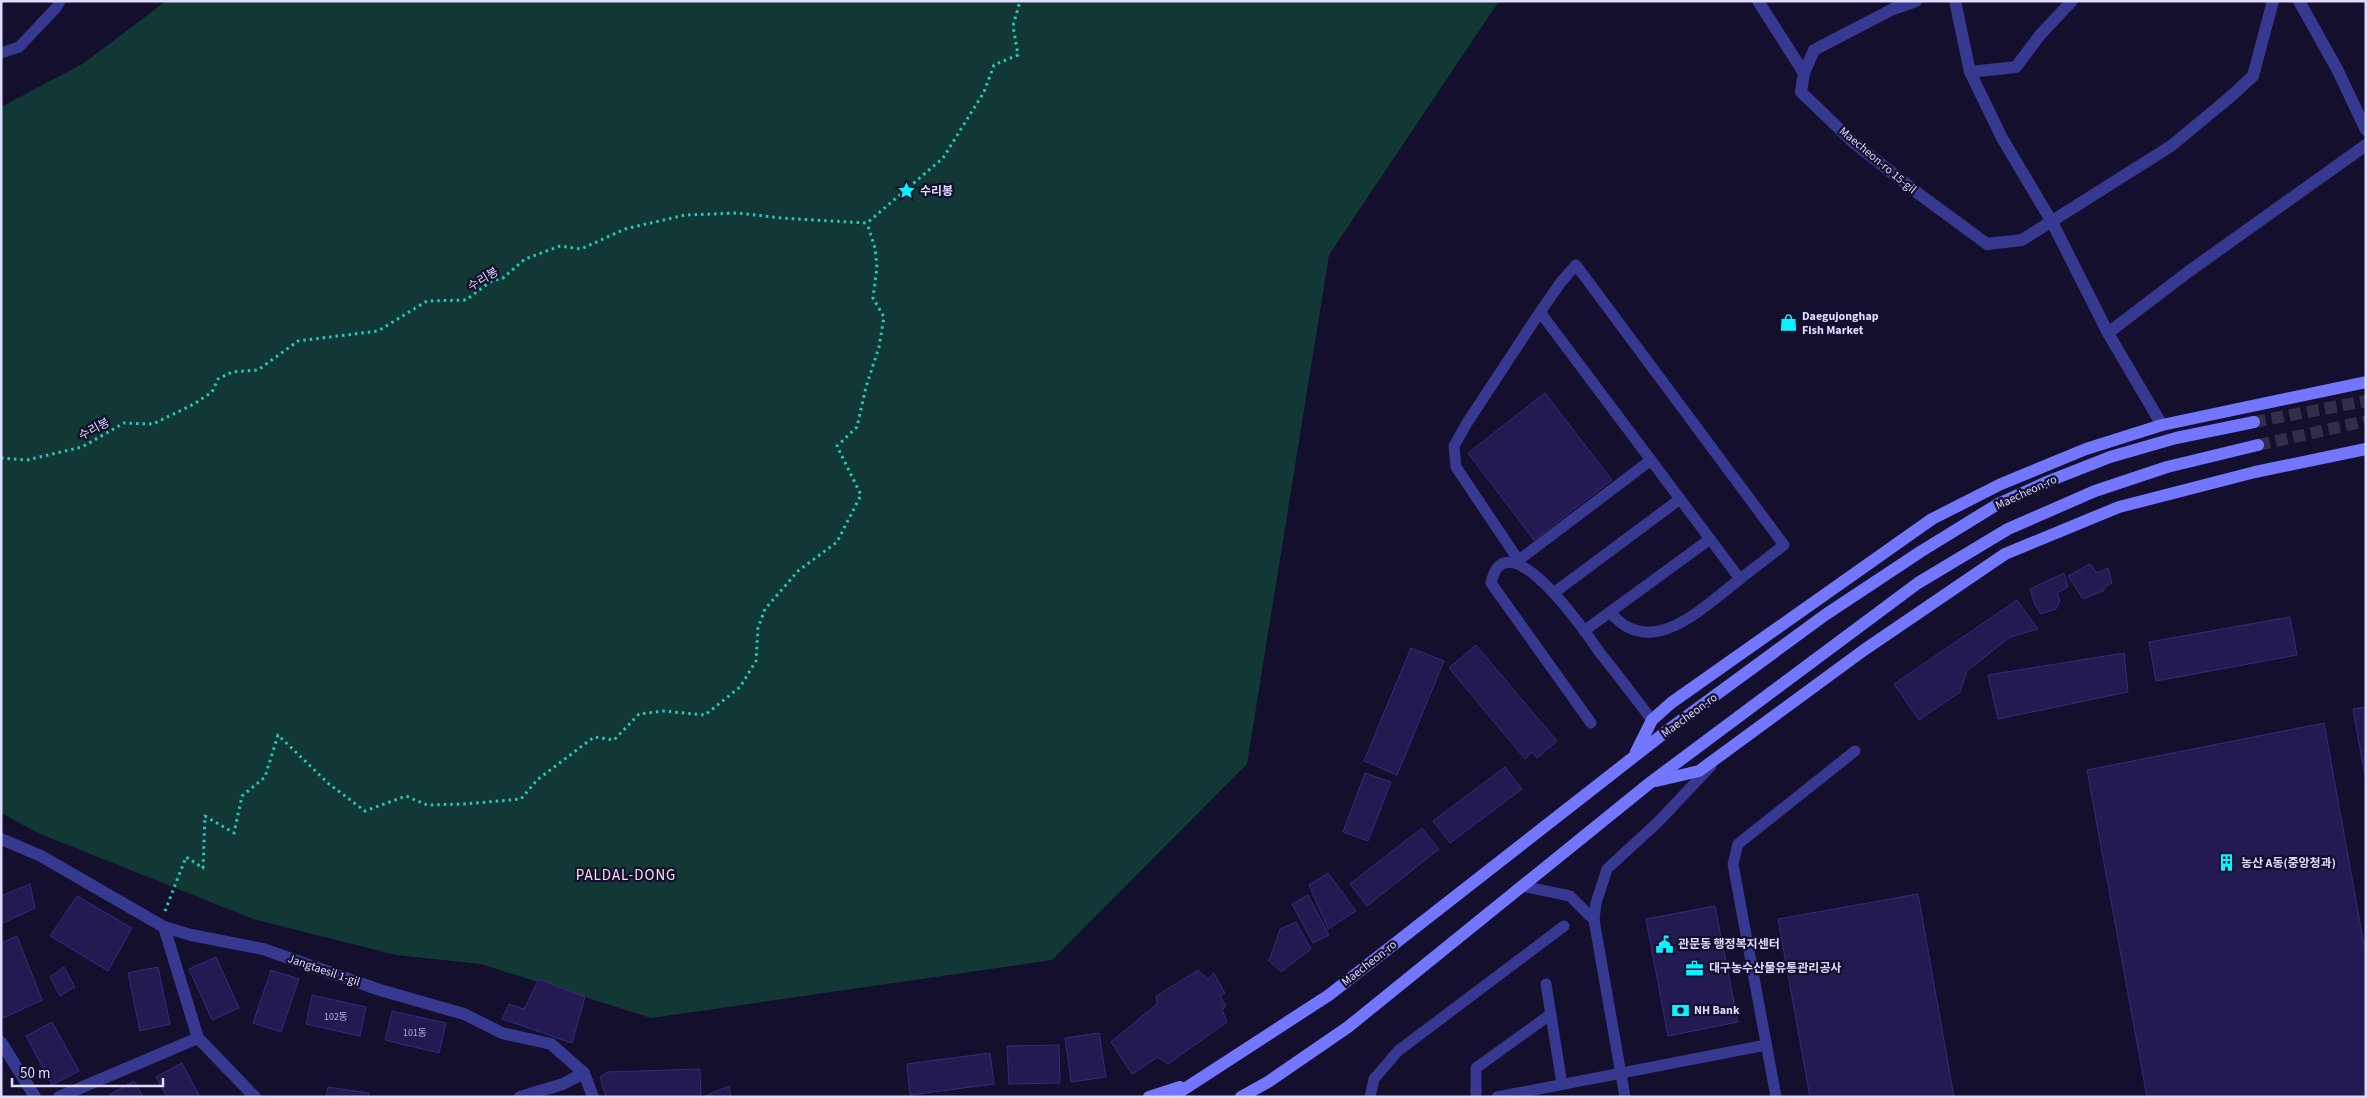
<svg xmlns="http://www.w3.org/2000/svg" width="2367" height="1098" font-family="'Source Sans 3','Noto Sans KR',sans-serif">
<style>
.green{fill:#123835}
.building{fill:#221a50;stroke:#362a7e}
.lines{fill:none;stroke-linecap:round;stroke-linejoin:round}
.secondary-tunnel{stroke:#312e4c;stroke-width:12;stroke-dasharray:12 6;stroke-linecap:butt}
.path{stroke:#26c8b7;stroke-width:3;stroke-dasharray:2.5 4;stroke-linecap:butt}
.service{stroke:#373890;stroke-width:11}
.minor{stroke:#373890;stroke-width:12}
.secondary{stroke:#7376ff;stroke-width:12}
.labels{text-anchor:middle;stroke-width:4.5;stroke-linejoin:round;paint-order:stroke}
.number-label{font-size:10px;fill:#afacd3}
.street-label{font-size:12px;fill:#dedcff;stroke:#130f2d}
.poi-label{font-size:12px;font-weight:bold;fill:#dedcff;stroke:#130f2d;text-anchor:start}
.quarter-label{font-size:15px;letter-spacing:1px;fill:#ffdef5;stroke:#130f2d}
</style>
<rect width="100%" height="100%" fill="#130f2d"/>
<!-- green -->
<polygon class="green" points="166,1 1499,1 1329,255 1247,764 1052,960 651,1018 481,964 396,955 253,919 38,833 1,813 1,107 84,63"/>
<!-- building -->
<g class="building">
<polygon points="1545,393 1612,480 1534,540 1468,453"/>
<polygon points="2090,564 2097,573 2108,568 2112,583 2107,585 2103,591 2083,599 2068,576"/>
<polygon points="2064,573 2068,587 2057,593 2060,600 2056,609 2041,614 2035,605 2030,589"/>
<polygon points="2017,600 2038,629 2010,637 1967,671 1960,692 1919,720 1894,684"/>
<polygon points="2290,617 2297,655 2156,681 2149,642"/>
<polygon points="1476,645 1557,741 1537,758 1532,752 1525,759 1449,668"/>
<polygon points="1411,648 1444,661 1397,775 1364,761"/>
<polygon points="2124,653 2128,692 1998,719 1988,675"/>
<polygon points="2366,707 2366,782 2353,709"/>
<polygon points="2324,723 2366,956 2366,1097 2147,1097 2087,770"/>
<polygon points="1505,767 1522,789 1450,843 1433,821"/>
<polygon points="1365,773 1391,782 1368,841 1343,832"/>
<polygon points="1422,828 1439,849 1367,906 1350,884"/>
<polygon points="1328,873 1356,911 1328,929 1309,885"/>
<polygon points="30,884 35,908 1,924 1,896"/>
<polygon points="1918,894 1954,1097 1810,1097 1778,919"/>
<polygon points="1308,895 1329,935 1313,943 1292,904"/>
<polygon points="77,896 132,928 108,971 50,936"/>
<polygon points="1715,906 1738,1022 1668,1036 1646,919"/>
<polygon points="1296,922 1311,949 1281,972 1269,961 1280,929"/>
<polygon points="17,936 42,1000 1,1019 1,943"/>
<polygon points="216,957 239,1008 212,1020 189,969"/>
<polygon points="64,967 75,987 60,996 50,977"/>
<polygon points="158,967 170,1024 140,1031 128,973"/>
<polygon points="271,970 299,979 281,1032 253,1023"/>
<polygon points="1198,970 1208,979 1214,973 1225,993 1220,996 1226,1006 1222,1010 1227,1022 1168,1064 1158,1057 1132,1074 1111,1042 1157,1004 1156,996"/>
<polygon points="539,979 585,997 572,1043 502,1019 509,1004 524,1009"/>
<polygon points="312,995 366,1007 360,1036 306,1024"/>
<polygon points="392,1011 446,1023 439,1053 385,1040"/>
<polygon points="52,1022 79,1071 52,1085 26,1036"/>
<polygon points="1099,1033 1106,1077 1071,1082 1065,1038"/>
<polygon points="1059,1045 1060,1083 1009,1084 1007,1046"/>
<polygon points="990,1053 994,1084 910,1095 907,1064"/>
<polygon points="182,1063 200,1097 167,1097 156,1077"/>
<polygon points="700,1069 701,1097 606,1097 600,1077 608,1072"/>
<polygon points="134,1081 143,1097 109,1097 109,1095"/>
<polygon points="729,1086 731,1097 703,1097"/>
<polygon points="328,1087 369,1093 369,1097 326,1097"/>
</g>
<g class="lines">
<!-- secondary-tunnel -->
<g class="secondary-tunnel">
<polyline points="2254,422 2366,401"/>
<polyline points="2258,445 2366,421"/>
</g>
<!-- path -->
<g class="path">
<polyline points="1,458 27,460 82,447 124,423 153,424 194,404 212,392 218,379 232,372 258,370 298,341 378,331 427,301 466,300 490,282 503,278 525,259 560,246 581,249 625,229 685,215 737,213 781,218 867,223 943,158 984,92 994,65 1018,55 1013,26 1020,1"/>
<polyline points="165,911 186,857 203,868 205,816 234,833 242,796 265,777 278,735 329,784 365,811 406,796 427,805 465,804 521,799 537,780 594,737 614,740 639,714 663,711 705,715 740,687 756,661 758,628 765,609 798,571 837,542 861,495 837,446 857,427 866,387 879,347 884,317 873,298 877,267 875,248 867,223"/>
</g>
<!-- service -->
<g class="service">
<polyline points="1,53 19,47 56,8 60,1"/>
<polyline points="1519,560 1651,460"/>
<polyline points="1523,567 1456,467 1454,446 1467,423 1536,318 1561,282 1576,265 1784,545 1740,579 1540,312"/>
<polyline points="1555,592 1680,499"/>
<path d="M1610,612C1651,662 1703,607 1740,579"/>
<polyline points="1584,631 1710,539"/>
<path d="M1591,723L1491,583C1506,515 1587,634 1600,653C1618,675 1635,698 1652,720"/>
<polyline points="1522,886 1570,896 1594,920"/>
<polyline points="1546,984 1562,1084"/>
<polyline points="1370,1097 1374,1079 1398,1051 1564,926"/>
<polyline points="1476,1097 1476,1068 1551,1014"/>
<polyline points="1497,1097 1766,1045"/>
<polyline points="1625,1097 1594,920 1596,903 1607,869 1658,822 1711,766"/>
<polyline points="1776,1097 1733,864 1738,844 1855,751"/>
</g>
<!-- minor -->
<g class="minor">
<polyline points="1758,1 1804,73 1801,92 1853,142 1919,194 1987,244 2022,240 2171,146 2229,98 2253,76 2273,1"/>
<polyline points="1955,1 1970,72 2002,138 2052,222 2108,333 2162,425"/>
<polyline points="2299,1 2337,69 2366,130"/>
<polyline points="1970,72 2016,67 2040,35 2072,1"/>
<polyline points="1804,73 1814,50 1893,9 1916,1"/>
<polyline points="2108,333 2188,272 2366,145"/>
<polyline points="1,839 41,856 164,927 191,935 263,949 380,990 464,1014 502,1033 551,1044 584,1073 593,1097"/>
<polyline points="164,927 198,1038 255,1097"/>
<polyline points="1,1042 35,1097"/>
<polyline points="59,1097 198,1038"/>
<polyline points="520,1097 563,1084 584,1073"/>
</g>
<!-- secondary -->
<g class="secondary">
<polyline points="1636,752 1652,720 1671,703 1932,519 2001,484 2086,449 2162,425 2366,382"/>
<polyline points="1656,781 1699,771 1864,650 2005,554 2119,507 2255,472 2366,449"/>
<polyline points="1149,1097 1180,1087"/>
<polyline points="1172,1097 1329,995 1672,727 1825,615 1920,552 1998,504 2049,481 2110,457 2176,438 2254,422"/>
<polyline points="1241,1097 1268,1082 1348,1027 1651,782 1918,583 2008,529 2095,491 2167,467 2258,445"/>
</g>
</g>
<!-- icons -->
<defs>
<symbol id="sight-bare" viewBox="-9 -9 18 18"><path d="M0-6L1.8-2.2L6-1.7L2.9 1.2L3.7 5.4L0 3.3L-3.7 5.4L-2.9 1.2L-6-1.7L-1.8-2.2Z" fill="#08f2ff" stroke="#130f2d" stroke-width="2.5" paint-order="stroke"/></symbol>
<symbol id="shop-bare" viewBox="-9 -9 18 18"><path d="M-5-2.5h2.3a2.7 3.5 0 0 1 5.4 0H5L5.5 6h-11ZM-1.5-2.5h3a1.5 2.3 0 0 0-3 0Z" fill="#08f2ff" stroke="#130f2d" stroke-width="2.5" paint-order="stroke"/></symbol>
<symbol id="building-bare" viewBox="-9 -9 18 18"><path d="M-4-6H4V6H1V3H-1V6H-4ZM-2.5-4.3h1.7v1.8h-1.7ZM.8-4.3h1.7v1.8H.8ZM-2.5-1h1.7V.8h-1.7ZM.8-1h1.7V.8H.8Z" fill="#08f2ff" stroke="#130f2d" stroke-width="2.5" paint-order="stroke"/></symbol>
<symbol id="civic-bare" viewBox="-9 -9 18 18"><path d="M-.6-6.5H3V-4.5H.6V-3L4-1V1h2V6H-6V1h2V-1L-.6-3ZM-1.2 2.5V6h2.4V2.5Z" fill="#08f2ff" stroke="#130f2d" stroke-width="2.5" paint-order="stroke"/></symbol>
<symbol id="office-bare" viewBox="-9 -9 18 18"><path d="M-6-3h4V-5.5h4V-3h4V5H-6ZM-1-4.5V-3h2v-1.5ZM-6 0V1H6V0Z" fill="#08f2ff" stroke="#130f2d" stroke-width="2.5" paint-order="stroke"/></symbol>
<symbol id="bank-bare" viewBox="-9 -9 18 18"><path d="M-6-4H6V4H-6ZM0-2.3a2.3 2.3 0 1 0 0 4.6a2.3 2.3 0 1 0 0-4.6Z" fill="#08f2ff" stroke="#130f2d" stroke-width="2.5" paint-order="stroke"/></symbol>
</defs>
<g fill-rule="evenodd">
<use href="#sight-bare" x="894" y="178" width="25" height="25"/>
<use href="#shop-bare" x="1776" y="310" width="25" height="25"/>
<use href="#building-bare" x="2214" y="850" width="25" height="25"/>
<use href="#civic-bare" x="1652" y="932" width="25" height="25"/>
<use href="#office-bare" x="1682" y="956" width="25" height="25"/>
<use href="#bank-bare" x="1668" y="998" width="25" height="25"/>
</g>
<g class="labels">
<!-- number labels -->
<g class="number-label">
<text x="336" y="1020">102동</text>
<text x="415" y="1036">101동</text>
</g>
<!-- street labels -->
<g class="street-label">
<text transform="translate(1878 160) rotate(40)" y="4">Maecheon-ro 15-gil</text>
<text transform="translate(483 279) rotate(-31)" y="4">수리봉</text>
<text transform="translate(94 429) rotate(-28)" y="4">수리봉</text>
<text transform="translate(2026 492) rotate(-25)" y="4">Maecheon-ro</text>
<text transform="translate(1689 715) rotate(-36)" y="4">Maecheon-ro</text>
<text transform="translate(1369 963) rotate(-38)" y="4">Maecheon-ro</text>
<text transform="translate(324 970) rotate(19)" y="4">Jangtaesil 1-gil</text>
</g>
<!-- poi labels -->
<g class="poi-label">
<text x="920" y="195">수리봉</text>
<text x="1802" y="320">Daegujonghap<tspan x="1802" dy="14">Fish Market</tspan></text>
<text x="2241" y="867">농산 A동(중앙청과)</text>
<text x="1678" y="948">관문동 행정복지센터</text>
<text x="1709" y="972">대구농수산물유통관리공사</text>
<text x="1694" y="1014">NH Bank</text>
</g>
<!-- quarter labels -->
<g class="quarter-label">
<text x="626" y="880">PALDAL-DONG</text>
</g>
</g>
<!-- border -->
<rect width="2367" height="1098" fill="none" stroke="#dedcff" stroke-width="5"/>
<!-- scale -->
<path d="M12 1078v8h151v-8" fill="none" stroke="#dedcff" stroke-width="2.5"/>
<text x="20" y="1078" font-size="15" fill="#dedcff" stroke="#130f2d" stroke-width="4" paint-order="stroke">50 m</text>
</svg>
